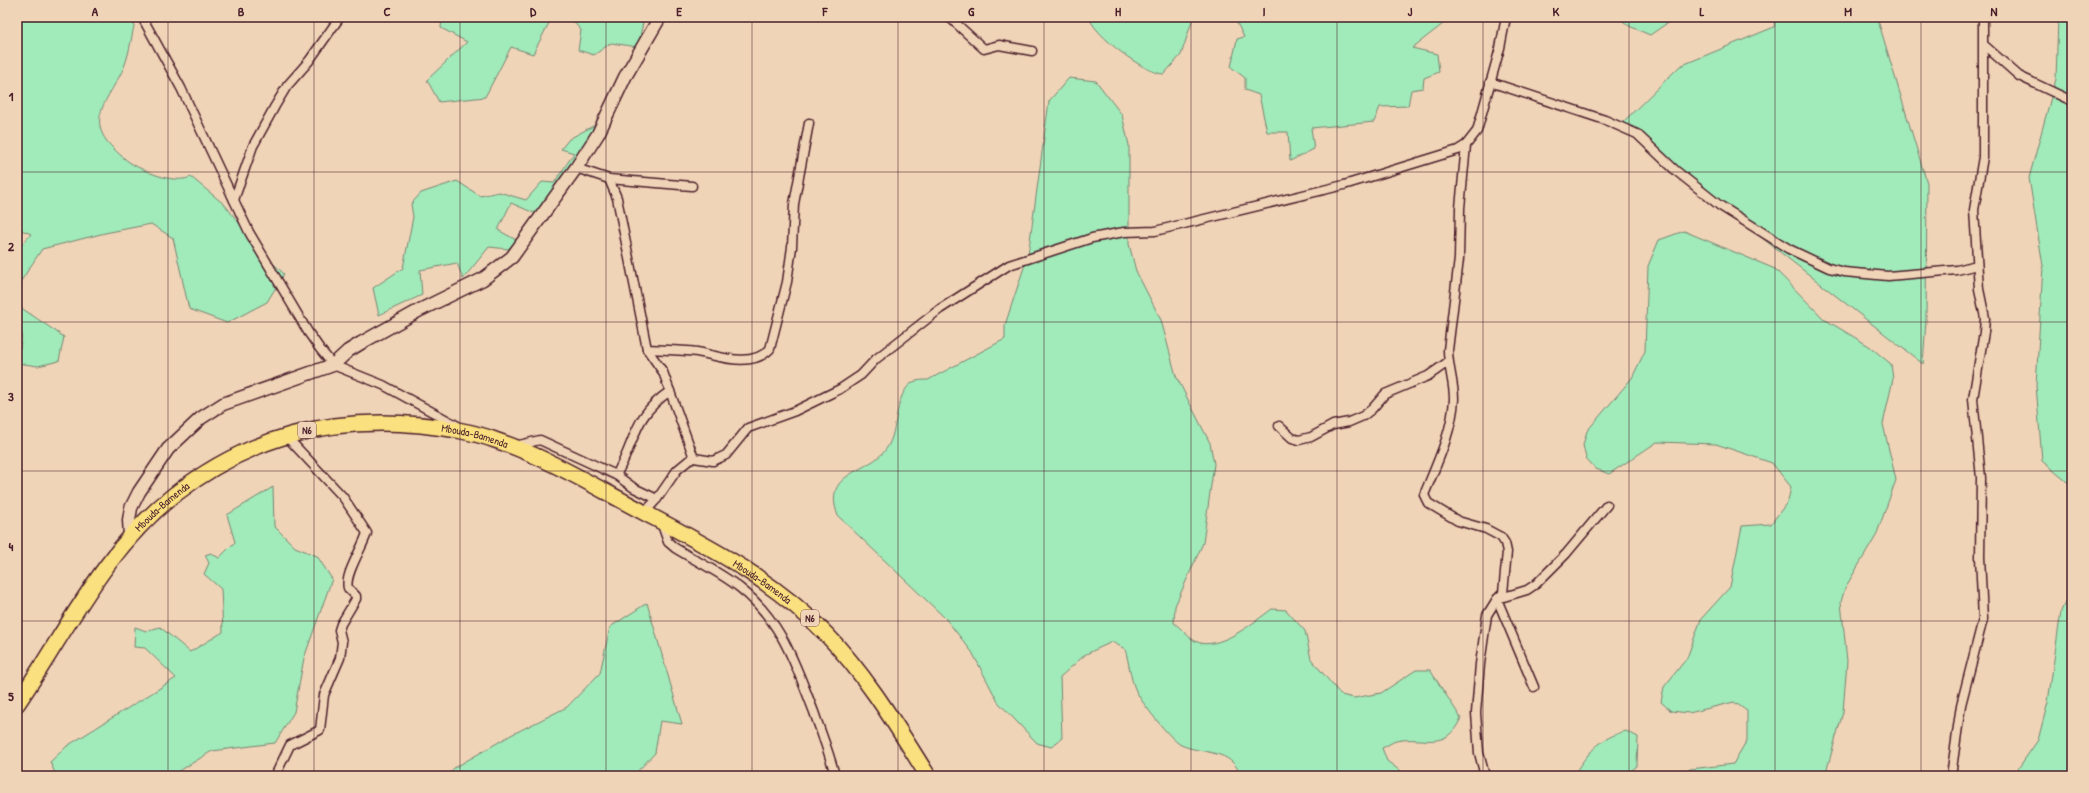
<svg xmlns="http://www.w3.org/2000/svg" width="2089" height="793" font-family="'Patrick Hand',sans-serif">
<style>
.green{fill:#a1eab9;stroke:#768472}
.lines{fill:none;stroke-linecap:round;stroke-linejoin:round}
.street-casing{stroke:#4a1f2b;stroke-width:11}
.secondary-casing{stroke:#4a1f2b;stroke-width:15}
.highway-casing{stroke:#4a1f2b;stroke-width:18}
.street{stroke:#f0d4b7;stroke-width:8}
.secondary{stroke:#f0d4b7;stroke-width:12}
.highway{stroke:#fbe080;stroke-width:15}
.grid{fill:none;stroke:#4a1f2b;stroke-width:1;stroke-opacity:0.55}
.labels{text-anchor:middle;stroke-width:4;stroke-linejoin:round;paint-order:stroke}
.shield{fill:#f0d4b7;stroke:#7c5555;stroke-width:1}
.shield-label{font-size:10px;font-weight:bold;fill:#4a1f2b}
.street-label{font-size:11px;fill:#4a1f2b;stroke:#f0d4b7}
.neatline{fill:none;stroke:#4a1f2b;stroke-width:1.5}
.grid-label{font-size:13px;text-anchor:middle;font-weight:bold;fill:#4a1f2b}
</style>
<rect width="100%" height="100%" fill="#f0d4b7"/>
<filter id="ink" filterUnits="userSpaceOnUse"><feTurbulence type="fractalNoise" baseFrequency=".025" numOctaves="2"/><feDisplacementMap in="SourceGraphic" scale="8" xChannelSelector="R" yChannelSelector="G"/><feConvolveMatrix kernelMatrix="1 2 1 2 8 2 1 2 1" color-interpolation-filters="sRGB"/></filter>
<g filter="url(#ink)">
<!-- green -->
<g class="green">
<path d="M17,17H136C132,33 130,52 124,67C111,97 83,119 113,148C122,157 130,164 142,169C156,176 177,183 191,177L225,205L259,249L284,274L267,302L227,323L189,309L173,238L151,224L105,233L42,249L17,287V250L31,234L19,229L17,230Z"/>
<polygon points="442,17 563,17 549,23 533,54 511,47 485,97 439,102 427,80 467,42 441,28"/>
<polygon points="569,17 644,17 638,47 611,43 594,55 578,50 581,30"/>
<path d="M1089,17H1192V21L1181,55L1164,74C1145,74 1094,35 1089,17Z"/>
<polygon points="1234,17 1452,17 1412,48 1437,54 1439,72 1424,78 1423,88 1411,90 1408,106 1380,107 1374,122 1311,128 1314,149 1290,161 1288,132 1267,132 1259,95 1245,90 1245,78 1231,67 1237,39 1244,37"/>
<polygon points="1618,17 1676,17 1650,35 1629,26"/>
<polygon points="1775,17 1877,17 1927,183 1926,320 1923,364 1619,126 1680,66 1774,27"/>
<polygon points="2058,17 2072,17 2072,486 2042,461 2036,385 2043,266 2029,178 2056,79"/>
<path d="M1069,78L1096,81L1122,115L1129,145V244L1136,271L1161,320L1176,376L1210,443L1214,464L1203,543L1175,606L1174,623C1181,628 1188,637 1195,641C1218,653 1255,621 1272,609L1286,610L1305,631L1311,659L1341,695L1354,698L1381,693L1416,670H1430L1461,718C1445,753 1425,735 1396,741C1392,742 1387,746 1382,748L1387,761L1407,776H1241C1231,748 1204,755 1181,745C1171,740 1141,702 1136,691C1130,678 1129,662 1125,649L1112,642L1086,654L1060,677L1062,738L1051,747L1037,743L998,702L972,652L945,618L838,516C820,468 874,475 889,444C899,425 894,395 913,382C917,380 924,380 928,380L1005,339V325L1028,255L1049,101Z"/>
<polygon points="593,126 602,128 541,216 511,203 498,230 518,241 508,249 489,247 463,279 457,263 420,270 422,295 379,315 373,288 403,268 413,217 411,204 421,193 457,181 480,196 499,192 526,200 542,182 554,183 574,153 561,149 569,139"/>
<polygon points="1684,231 1775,269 1824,319 1869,346 1891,364 1893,379 1883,424 1896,480 1876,536 1845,588 1841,602 1847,661 1843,712 1825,776 1678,776 1690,769 1733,764 1747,740 1747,711 1734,702 1689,713 1671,711 1661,702 1664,687 1687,658 1701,619 1730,587 1742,526 1771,524 1788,501 1791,487 1772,463 1716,444 1657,442 1609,474 1596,469 1586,458 1583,445 1587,431 1632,378 1645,351 1648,266 1659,240"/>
<polygon points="17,305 64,337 59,361 38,366 17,363 17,348 20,349 22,334 17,327"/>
<polygon points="273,487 274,526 295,547 317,556 332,579 304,658 294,712 275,743 212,751 171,776 52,776 55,773 50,762 67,746 176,678 145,648 134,647 135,627 146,631 160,627 190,652 223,632 221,589 204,574 209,563 205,555 211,553 219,558 235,542 227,515"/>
<polygon points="2072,588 2072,776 2013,776 2038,740 2048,702 2061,611"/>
<polygon points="647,603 682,724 660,721 655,753 633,776 447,776 454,768 511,735 567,707 600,673 610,627"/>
<path d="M1626,731L1638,737L1637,766L1625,776H1573C1587,754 1599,738 1626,731Z"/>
</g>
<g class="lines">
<defs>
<g id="street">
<polyline points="142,17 181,88 249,232 308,332 320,349 333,365 383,385 458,426"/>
<polyline points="949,17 984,49 999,45 1032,51"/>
<polyline points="1984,45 2019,76 2072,101"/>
<polyline points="1490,82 1605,120 1637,134 1675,170 1719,205 1789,249 1829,268 1844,272 1888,276 1957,270 1977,265"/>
<path d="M1466,145L1460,208L1459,259L1448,350C1448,367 1454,382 1454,399C1452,433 1437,463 1424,495L1428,503L1458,521L1486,529L1501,537L1505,543L1507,552L1503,593L1497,599L1534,687"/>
<polyline points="576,168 609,179 692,186"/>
<polyline points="609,179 617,198 647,349 663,372 694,458"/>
<polyline points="234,200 253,146 275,106 287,86 309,61 340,17"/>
<path d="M647,349C664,350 680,350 697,352C719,356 751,369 770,349L787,282L792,247L794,204L809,123"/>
<polyline points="1279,426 1292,438 1299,440 1311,437 1333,425 1349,422 1363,416 1372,409 1385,394 1428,376 1448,362"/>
<polyline points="515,446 540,440 616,475 634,488 657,499"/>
<path d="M616,475C637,440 631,418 670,391"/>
<polyline points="644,513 657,499 677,470 688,461 694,458 713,461 726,455 748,428 795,411 840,389 861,375 876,359 940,309 1009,265 1092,238 1124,232 1155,231 1344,185 1458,150 1466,145 1477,131 1500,48 1506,17"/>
<path d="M661,522L668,542L675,548C696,561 720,572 740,588C782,621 795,664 814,712C821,733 830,754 835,776"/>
<path d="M275,776L290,745L320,730L324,695L340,658L342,642L339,630L341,624L356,599V596L348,588C344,575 363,547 367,533L343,497L286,436"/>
<polyline points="1485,776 1479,753 1476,713 1480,664 1487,615 1497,599 1527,590 1536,584 1566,554 1607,505"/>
<polyline points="1951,776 1961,705 1983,619 1980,557 1981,478 1973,399 1984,332 1985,318 1979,289 1974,210 1983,157 1983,17"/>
</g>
<polyline id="secondary" points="130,536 129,520 131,508 139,492 168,449 201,418 223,404 333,365 348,351 361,343 420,310 483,279 512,257 576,168 598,134 625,77 660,17"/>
<g id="highway">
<path id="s1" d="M17,704C66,632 104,550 174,495C249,437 328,416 421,425C446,428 471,431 495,440C549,458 597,488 647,514C711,548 775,581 826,634C867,676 897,727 928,776"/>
</g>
</defs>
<!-- street casing -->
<use href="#street" class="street-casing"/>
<!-- secondary casing -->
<use href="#secondary" class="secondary-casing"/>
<!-- highway casing -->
<use href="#highway" class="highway-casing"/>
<!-- street -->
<use href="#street" class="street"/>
<!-- secondary -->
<use href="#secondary" class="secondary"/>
<!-- highway -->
<use href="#highway" class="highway"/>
</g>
</g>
<!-- grid -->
<path class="grid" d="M168,17V776M314,17V776M460,17V776M606,17V776M752,17V776M898,17V776M1044,17V776M1191,17V776M1337,17V776M1483,17V776M1629,17V776M1775,17V776M1921,17V776M17,172H2072M17,322H2072M17,471H2072M17,621H2072"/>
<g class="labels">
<!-- shield labels -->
<g class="shield">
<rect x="298" y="422" width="18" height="16" rx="3"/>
<rect x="801" y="610" width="18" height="16" rx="3"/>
</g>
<g class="shield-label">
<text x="307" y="434">N6</text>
<text x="810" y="622">N6</text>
</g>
<!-- street labels -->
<g class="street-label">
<text dy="4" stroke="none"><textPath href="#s1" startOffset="581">Mbouda-Bamenda</textPath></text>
<text dy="4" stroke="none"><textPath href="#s1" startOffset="246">Mbouda-Bamenda</textPath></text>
<text dy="4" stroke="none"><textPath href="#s1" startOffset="905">Mbouda-Bamenda</textPath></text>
</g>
</g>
<!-- margin -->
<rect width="2089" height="793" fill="none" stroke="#f0d4b7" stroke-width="44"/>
<rect x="22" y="22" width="2045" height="749" class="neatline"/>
<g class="grid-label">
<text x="95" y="16">A</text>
<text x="241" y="16">B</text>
<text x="387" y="16">C</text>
<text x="533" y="16">D</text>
<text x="679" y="16">E</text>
<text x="825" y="16">F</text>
<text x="971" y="16">G</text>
<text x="1118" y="16">H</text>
<text x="1264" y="16">I</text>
<text x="1410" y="16">J</text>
<text x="1556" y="16">K</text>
<text x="1702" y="16">L</text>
<text x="1848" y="16">M</text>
<text x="1994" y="16">N</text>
<text x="11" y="101">1</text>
<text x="11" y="251">2</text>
<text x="11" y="401">3</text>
<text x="11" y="551">4</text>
<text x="11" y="701">5</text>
</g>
</svg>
